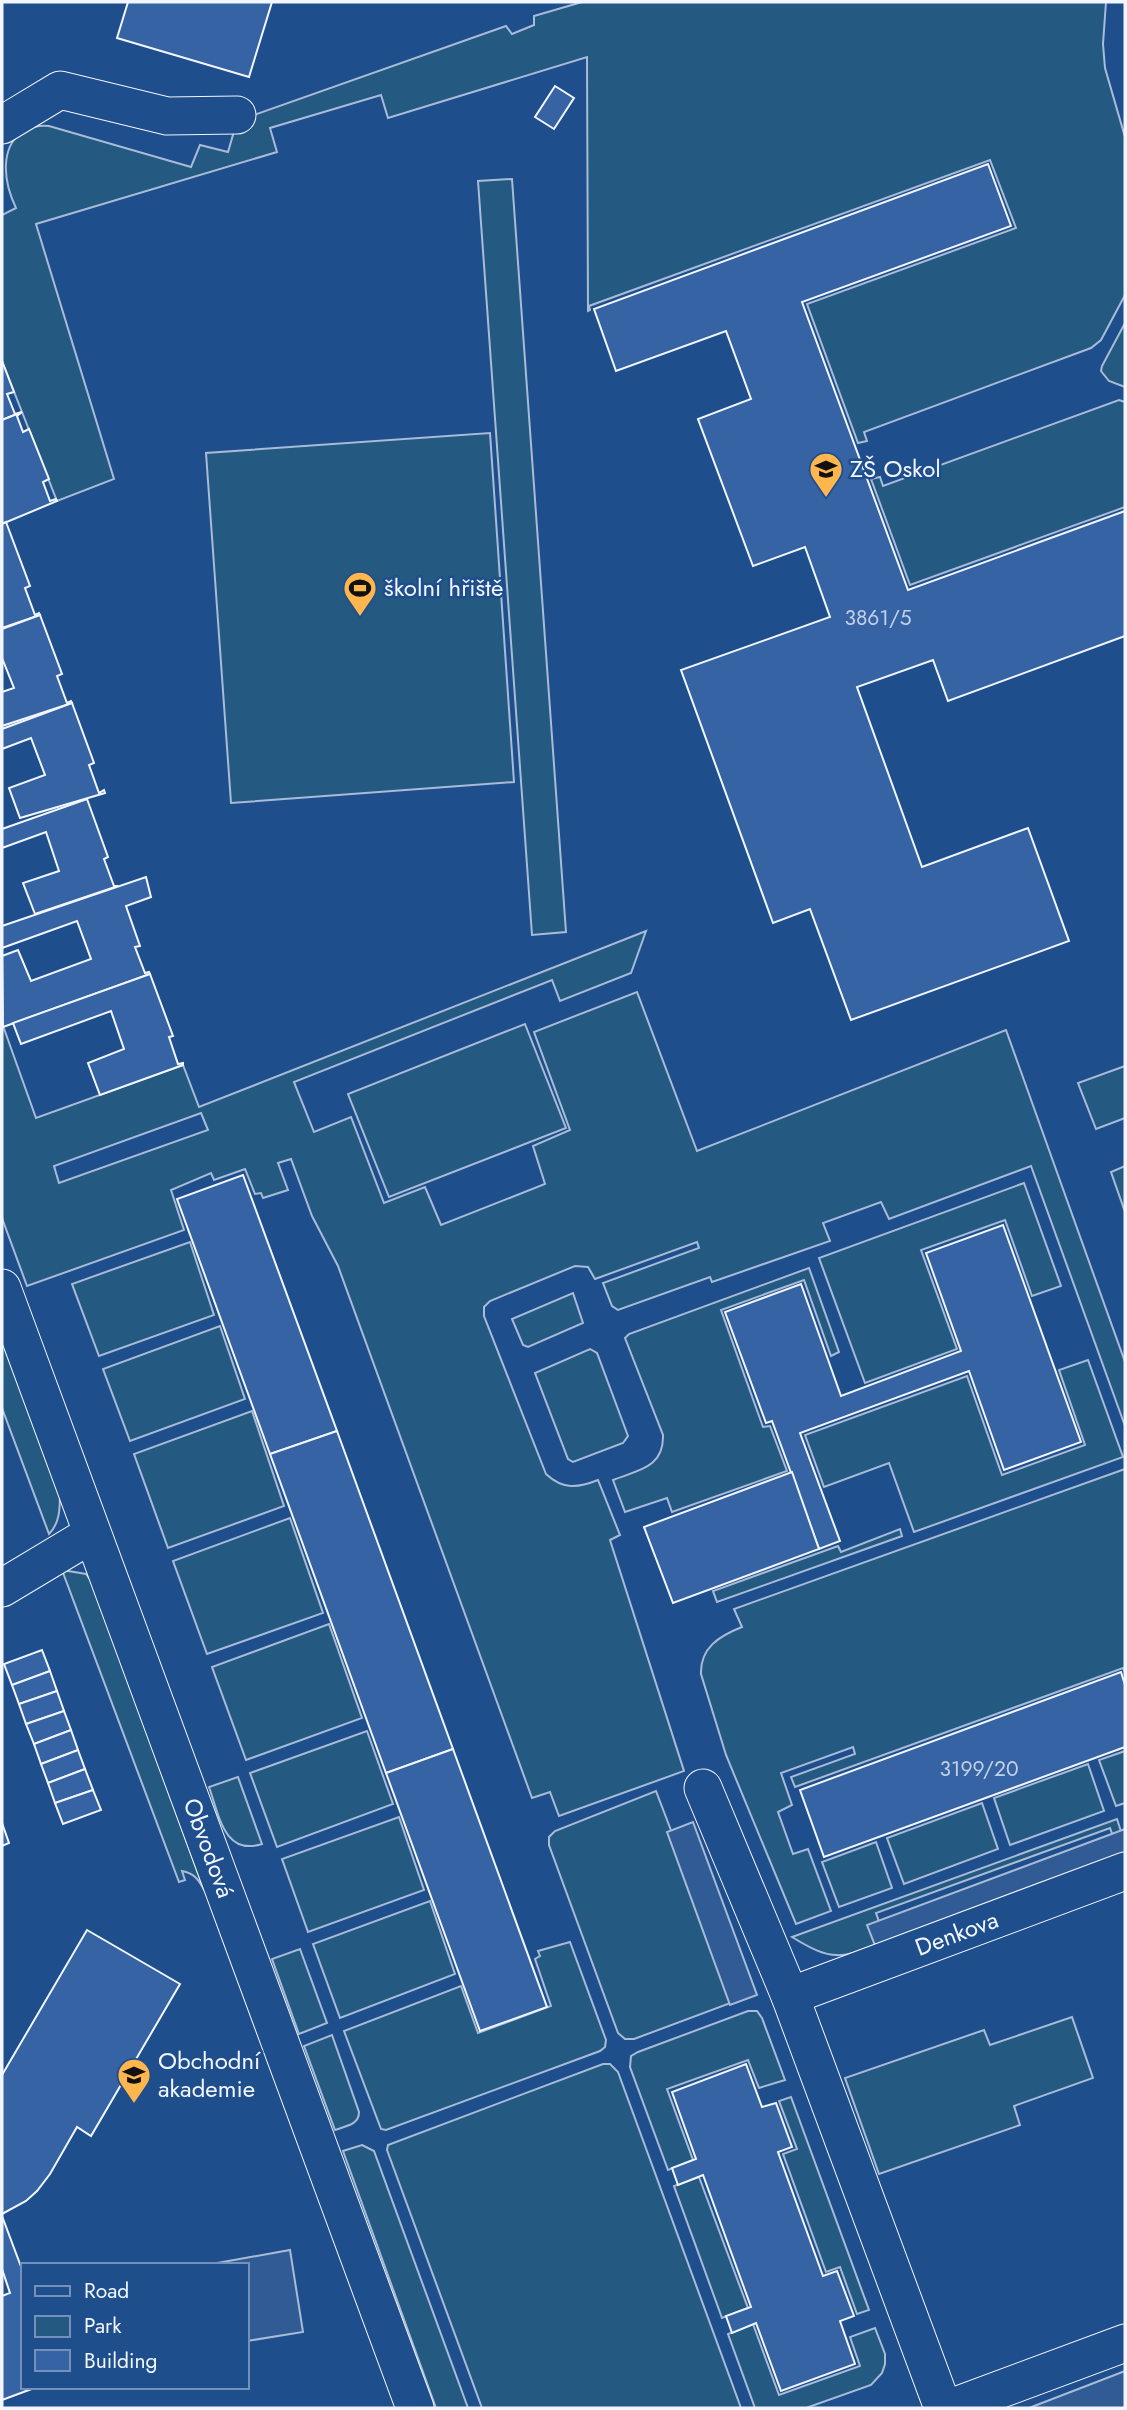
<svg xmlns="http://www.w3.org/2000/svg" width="1127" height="2410" font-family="Jost,sans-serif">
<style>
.green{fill:#245a82;stroke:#a8bbd7;stroke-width:2;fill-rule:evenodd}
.parking{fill:#305b95;stroke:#a8bbd7;stroke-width:2}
.building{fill:#3563a3;stroke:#f2f6ff;stroke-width:2}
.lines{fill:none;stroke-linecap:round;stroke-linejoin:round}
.minor-casing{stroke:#f2f6ff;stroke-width:39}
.minor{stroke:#1f4e8c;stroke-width:37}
.labels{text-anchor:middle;stroke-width:5;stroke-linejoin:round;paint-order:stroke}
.number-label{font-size:21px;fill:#c3d1e8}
.poi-label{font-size:24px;fill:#f2f6ff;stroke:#1f4e8c;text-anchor:start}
.street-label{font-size:24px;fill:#f2f6ff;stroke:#1f4e8c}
</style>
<rect width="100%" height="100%" fill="#1f4e8c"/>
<!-- green -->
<g class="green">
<path d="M582,2H1106L1103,44L1105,68L1125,137V295L1101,340L1091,348L864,432L867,441L858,443L807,304L1016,228L990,160L589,306L590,310L588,311L587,57L388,118L381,95L270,128L277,152L36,224L114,479L57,501L2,361V215L16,208C3,181 0,148 22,132C32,127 38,125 49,126L191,167L200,145L228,152L237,121L506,26L512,34L534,25V16Z"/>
<polygon points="512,179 566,932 532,935 478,181"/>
<polygon points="1125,323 1125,387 1109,381 1101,371 1102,366"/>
<polygon points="1119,400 1125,402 1125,507 910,585 871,479 880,477 883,486"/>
<polygon points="490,433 514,782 231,803 206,453"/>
<path d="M646,931L631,973L560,1001L552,980L294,1082L314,1132L351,1117L384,1203L425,1187L441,1225L545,1184L533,1146L570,1130L534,1032L637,992L697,1151L1006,1030L1125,1362V1426L1031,1166L889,1219L881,1202L823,1223L830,1241L712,1282L710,1277L618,1310L612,1306L603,1283L699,1248L697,1242L595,1279L588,1267L575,1266L490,1301L484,1307V1316L546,1474C563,1490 578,1488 598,1480L620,1535L610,1540L684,1771L559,1816L550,1792L532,1798L338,1266L312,1216L291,1159L278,1163L288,1190L263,1198L261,1193L255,1194L245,1169L214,1180L211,1173L171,1190L184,1230L27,1286L2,1218V1023L36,1118L183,1065L199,1107ZM201,1113L208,1130L59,1183L54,1166Z"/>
<polygon points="525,1024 566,1128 389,1197 348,1094"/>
<polygon points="1125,1066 1125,1118 1096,1129 1078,1083"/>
<polygon points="1125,1166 1125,1212 1111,1172"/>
<polygon points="1024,1183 1061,1286 1032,1296 1005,1220 921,1250 957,1349 865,1383 819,1258"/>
<polygon points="190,1242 214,1315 99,1356 72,1284"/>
<path d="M809,1268L839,1352L831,1356L804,1280L721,1310L763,1427L770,1426L787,1471L672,1512L667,1498L625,1512L613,1480C638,1470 664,1468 663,1435L625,1338L629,1334Z"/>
<polygon points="573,1293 583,1323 528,1347 523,1345 512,1319"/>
<polygon points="220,1326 245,1399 130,1441 103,1369"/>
<path d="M2,1332L60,1492C60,1508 60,1523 49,1534L2,1408Z"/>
<polygon points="590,1349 597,1353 628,1436 623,1443 573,1462 568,1459 535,1373"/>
<polygon points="1088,1360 1123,1457 914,1532 889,1463 824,1487 805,1435 967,1376 1002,1475 1085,1445 1059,1370"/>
<polygon points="252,1411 284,1506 168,1548 134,1454"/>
<path d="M1125,1469V1673L1123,1668L795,1787L791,1777L855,1754L853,1747L781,1773L792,1805L778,1812L793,1854L808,1849L831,1911L796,1924L726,1755L701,1674C700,1648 719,1636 742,1627L734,1609Z"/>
<polygon points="290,1518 323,1613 207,1654 173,1561"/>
<polygon points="900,1529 902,1536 717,1602 713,1591 838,1546 841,1552"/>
<path d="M62,1570L86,1574L94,1585L204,1890C199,1880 194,1873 182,1871L185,1880L179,1882Z"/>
<polygon points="329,1624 362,1718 246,1760 212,1667"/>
<polygon points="367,1731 393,1804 277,1847 250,1773"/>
<polygon points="1125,1751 1125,1803 1116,1806 1099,1760"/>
<polygon points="1088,1764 1104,1811 1010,1845 994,1798"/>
<path d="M238,1777L262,1844C224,1856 219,1815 209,1787Z"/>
<polygon points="656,1791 736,2001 634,2039 625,2039 618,2033 549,1845 549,1837 555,1831"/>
<polygon points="982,1803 998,1849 904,1884 887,1838"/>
<polygon points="399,1817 424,1890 308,1932 282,1859"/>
<path d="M1117,1819L1125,1844L1120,1856L1110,1828L876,1913L886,1941C842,1958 834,1963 792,1937Z"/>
<polygon points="876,1842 892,1888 839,1907 822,1862"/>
<polygon points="430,1901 455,1974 340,2018 313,1944"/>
<polygon points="570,1942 606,2040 605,2047 600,2051 386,2130 381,2129 344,2031 461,1986 478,2033 551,2006 535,1959 540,1956 538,1951"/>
<polygon points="300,1949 327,2023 299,2034 272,1959"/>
<polygon points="748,2011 757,2011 762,2018 785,2080 759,2088 748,2060 667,2089 693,2160 668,2170 630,2067 631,2056 638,2052"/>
<polygon points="1072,2017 1093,2078 1014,2106 1020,2125 879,2174 845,2078 984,2030 990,2045"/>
<path d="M332,2035L359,2112C359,2125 346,2126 335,2130L304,2046Z"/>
<polygon points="603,2064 610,2064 618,2072 741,2408 482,2408 387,2150 388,2145"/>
<polygon points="791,2097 869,2310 857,2314 840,2267 826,2272 783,2154 797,2149 779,2101"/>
<polygon points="362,2145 374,2151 468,2408 436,2408 343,2151"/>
<polygon points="699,2177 748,2308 722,2318 674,2186"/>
<polygon points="753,2324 779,2395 860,2366 850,2337 875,2328 885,2354 885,2364 882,2373 871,2385 806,2408 755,2408 728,2334"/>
</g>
<!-- parking -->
<g class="parking">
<polygon points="693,1822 757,1995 730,2005 667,1832"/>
<polygon points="1125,1829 1125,1861 878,1953 867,1925"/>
<polygon points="290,2250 303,2332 247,2341 247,2265 206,2265"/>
<polygon points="1125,2371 1125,2408 1029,2408"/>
</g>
<!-- building -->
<g class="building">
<polygon points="128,2 272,2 249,77 117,38"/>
<polygon points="555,86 574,98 554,129 535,117"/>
<polygon points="988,164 1011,226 802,302 908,590 1125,511 1125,636 948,701 933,660 857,687 922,867 1028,828 1069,941 851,1020 810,909 773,923 681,670 830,617 805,547 753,566 698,419 751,399 726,331 616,371 594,309"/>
<polygon points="2,361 14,392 7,394 15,414 22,412 2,420"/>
<polygon points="22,412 17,416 23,432 29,429 49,479 43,482 50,501 56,499 57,501 2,524 2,420"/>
<polygon points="6,522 30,586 25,588 35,615 39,613 40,615 2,628 2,524"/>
<polygon points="40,615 62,674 57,676 67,703 71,701 72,703 2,726 2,692 14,688 2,658 2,629"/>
<polygon points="72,703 94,763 89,765 99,793 104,790 105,793 20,818 9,788 45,775 31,738 2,749 2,729"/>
<polygon points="87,799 108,857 104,859 114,886 118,886 35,914 23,883 59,871 46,832 2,848 2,829"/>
<polygon points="146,877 151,897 126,906 140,946 135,947 145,973 149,972 150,974 3,1027 2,956 18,950 31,981 91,959 77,921 2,948 2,926"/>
<polygon points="150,974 173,1036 169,1037 178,1064 183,1063 183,1065 100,1095 88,1063 124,1049 111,1011 21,1044 13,1023"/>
<polygon points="243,1175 337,1431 270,1454 177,1199"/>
<polygon points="1003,1225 1081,1442 1004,1470 969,1371 800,1433 840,1541 819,1549 772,1421 766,1423 725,1312 801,1284 841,1396 961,1351 926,1253"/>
<polygon points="337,1431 453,1749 386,1773 270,1454"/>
<polygon points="792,1472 819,1549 673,1603 644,1527"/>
<polygon points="42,1650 50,1671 12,1685 4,1664"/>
<polygon points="50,1671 57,1691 19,1704 12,1685"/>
<polygon points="1121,1672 1125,1685 1125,1747 824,1857 800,1790"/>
<polygon points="57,1691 64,1711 26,1724 19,1704"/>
<polygon points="64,1711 71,1730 34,1744 26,1724"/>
<polygon points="71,1730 78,1750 41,1764 34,1744"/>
<polygon points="453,1749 547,2007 480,2031 386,1773"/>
<polygon points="78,1750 85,1769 48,1783 41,1764"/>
<polygon points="85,1769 93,1790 55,1803 48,1783"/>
<polygon points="93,1790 101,1810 63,1824 55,1803"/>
<polygon points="2,1823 9,1843 2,1846"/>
<polygon points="87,1930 180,1984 91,2136 77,2127 50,2174 37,2191 26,2201 2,2214 2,2075"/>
<polygon points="746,2064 762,2107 776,2103 792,2147 778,2152 823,2276 837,2271 854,2316 840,2321 855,2364 781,2391 756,2323 732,2333 726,2316 751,2307 703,2175 678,2185 672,2168 696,2159 672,2092"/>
<polygon points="2,2216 23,2272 23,2387 37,2387 2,2400 2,2296 10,2293 2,2269"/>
</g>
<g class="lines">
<defs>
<g id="minor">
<polyline points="2,125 60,90 167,116 237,115"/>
<path id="s1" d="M2,1288L415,2408"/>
<polyline points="2,1588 92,1534"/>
<polyline points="703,1788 790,1996 943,2408"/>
<path id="s2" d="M790,1996L1125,1871"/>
<polyline points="950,2408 1125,2343"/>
</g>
</defs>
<!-- minor casing -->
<use href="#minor" class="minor-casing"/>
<!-- minor -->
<use href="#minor" class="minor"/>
</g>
<!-- icons -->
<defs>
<symbol id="school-pin" viewBox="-11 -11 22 30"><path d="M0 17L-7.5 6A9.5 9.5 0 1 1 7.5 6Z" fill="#ffb74d" stroke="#1f4e8c"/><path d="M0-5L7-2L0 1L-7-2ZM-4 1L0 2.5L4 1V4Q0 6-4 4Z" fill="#111"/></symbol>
<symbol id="stadium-pin" viewBox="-11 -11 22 30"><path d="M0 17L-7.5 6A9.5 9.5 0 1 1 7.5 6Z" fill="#ffb74d" stroke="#1f4e8c"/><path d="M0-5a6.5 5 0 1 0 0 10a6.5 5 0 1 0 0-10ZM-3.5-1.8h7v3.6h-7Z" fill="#111"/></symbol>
</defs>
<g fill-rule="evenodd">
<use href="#school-pin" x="807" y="450" width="38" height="52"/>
<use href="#stadium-pin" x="341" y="569" width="38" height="52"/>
<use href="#school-pin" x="115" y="2056" width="38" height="52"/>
</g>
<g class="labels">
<!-- number labels -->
<g class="number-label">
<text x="878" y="625">3861/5</text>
<text x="979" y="1776">3199/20</text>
</g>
<!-- poi labels -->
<g class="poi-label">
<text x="850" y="477">ZŠ Oskol</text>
<text x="384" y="596">školní hřiště</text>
<text x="158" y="2069">Obchodní<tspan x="158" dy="28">akademie</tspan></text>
</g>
<!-- street labels -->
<g class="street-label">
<text dy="8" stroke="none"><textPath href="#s1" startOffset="597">Obvodová</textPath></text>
<text dy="8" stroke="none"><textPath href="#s2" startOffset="178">Denkova</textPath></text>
</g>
</g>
<!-- border -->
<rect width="1127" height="2410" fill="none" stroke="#f2f6ff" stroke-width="7"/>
<!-- legend -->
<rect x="21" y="2263" width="228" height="126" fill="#1f4e8c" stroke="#7391ba" stroke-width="2"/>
<rect x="35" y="2286" width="35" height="10" fill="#1f4e8c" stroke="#7391ba" stroke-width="2"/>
<text x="84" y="2298" font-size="21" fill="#f2f6ff">Road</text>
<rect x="35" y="2316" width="35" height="21" fill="#245a82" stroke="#7391ba" stroke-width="2"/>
<text x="84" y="2333" font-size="21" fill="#f2f6ff">Park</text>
<rect x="35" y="2350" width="35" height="21" fill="#3563a3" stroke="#7391ba" stroke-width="2"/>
<text x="84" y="2368" font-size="21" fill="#f2f6ff">Building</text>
</svg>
